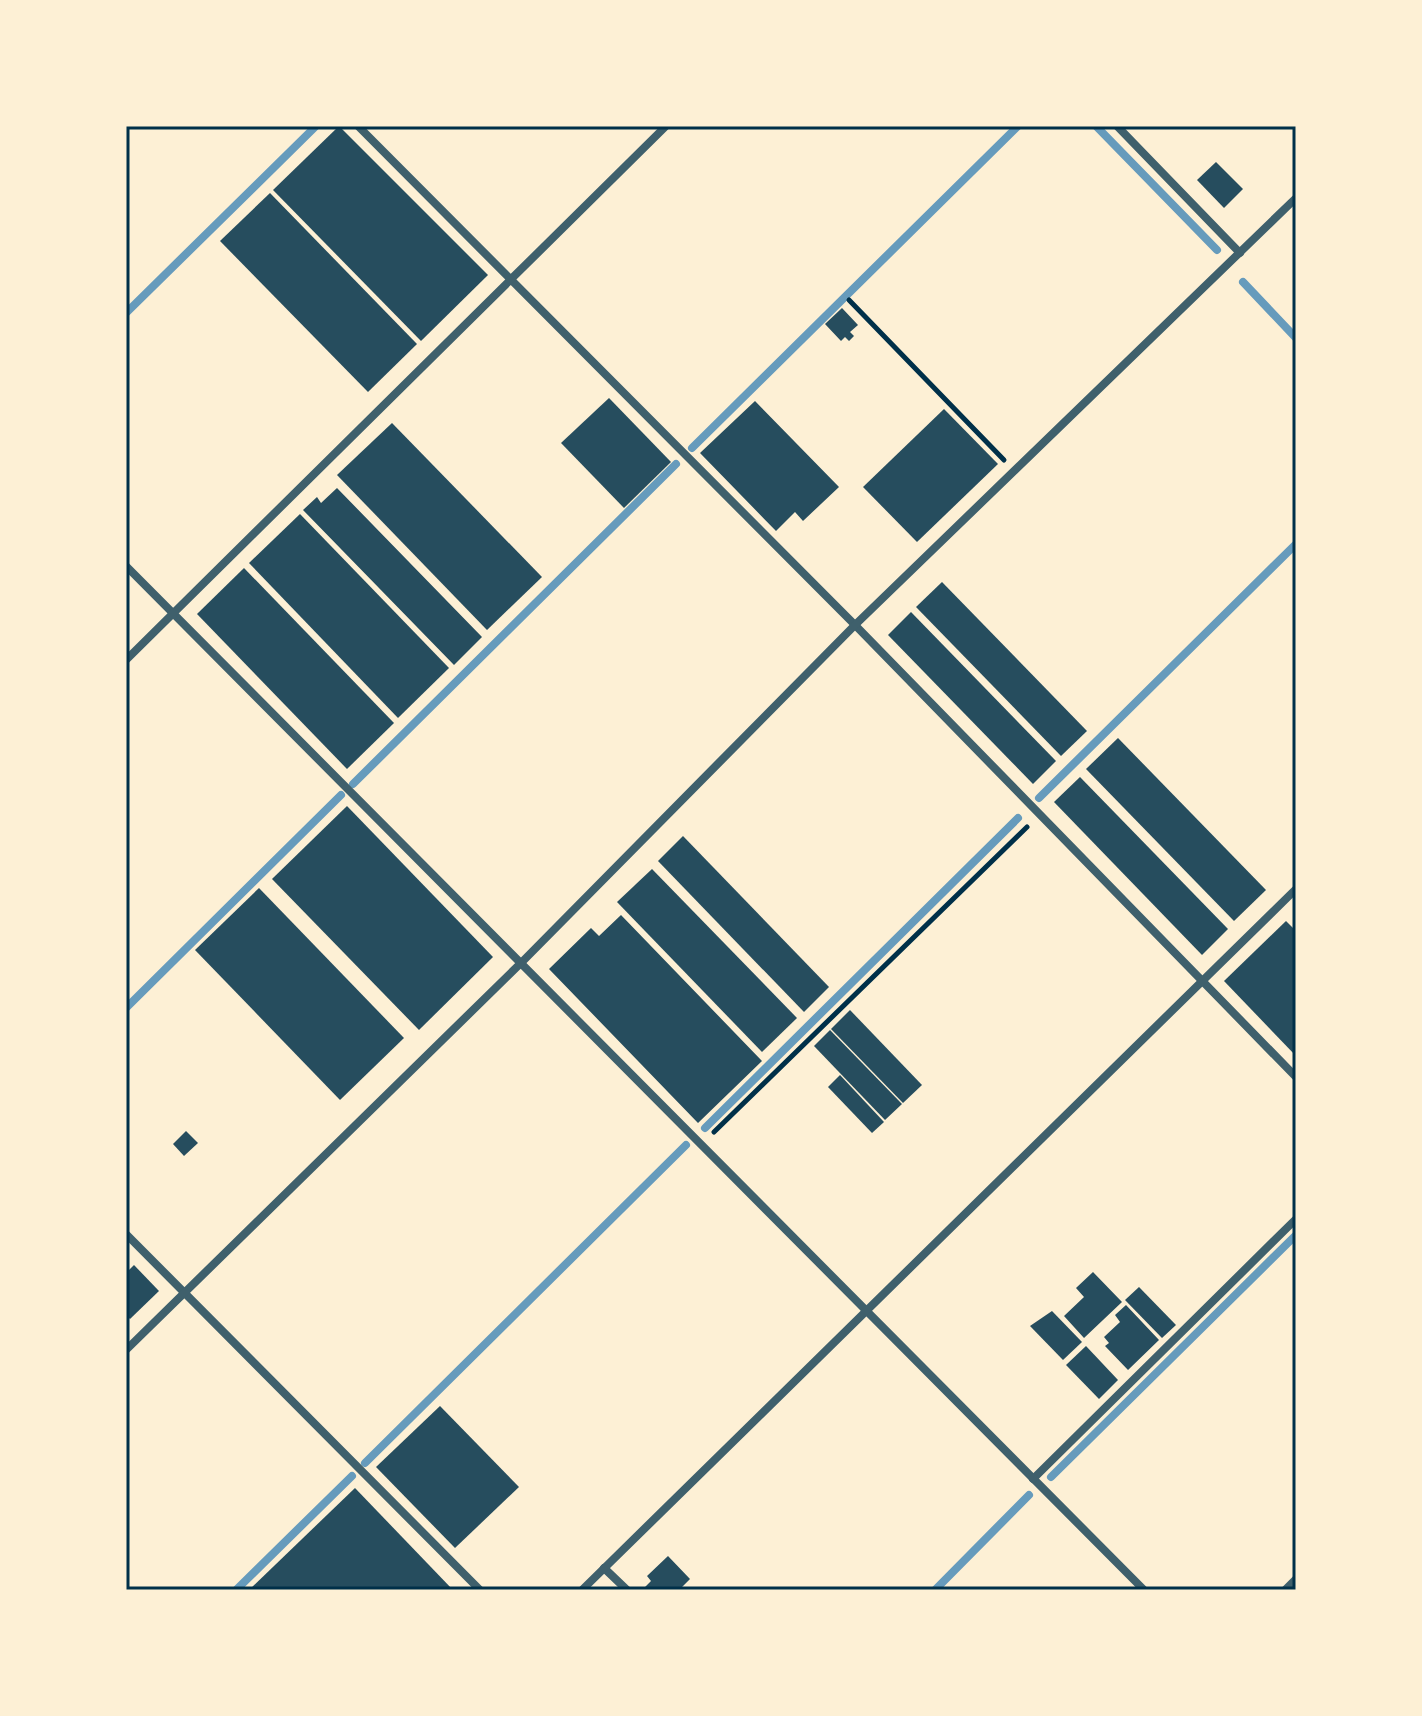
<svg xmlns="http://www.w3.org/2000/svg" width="1422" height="1716" font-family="Literata,serif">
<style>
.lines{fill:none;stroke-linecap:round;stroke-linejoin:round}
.stream{stroke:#669bbc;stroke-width:8}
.building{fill:#264d5e}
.path{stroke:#003049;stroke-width:5}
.minor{stroke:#3f606c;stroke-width:8}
.neatline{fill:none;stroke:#003049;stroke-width:3}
</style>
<rect width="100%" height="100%" fill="#fdf0d5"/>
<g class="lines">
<!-- stream -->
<g class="stream">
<polyline points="1096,126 1217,250"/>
<polyline points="1243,282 1296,338"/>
<polyline points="126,313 316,126"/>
<polyline points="692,448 1018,126"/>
<polyline points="353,784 676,464"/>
<polyline points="1039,798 1296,544"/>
<polyline points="126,1008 341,795"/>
<polyline points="705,1128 1018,818"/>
<polyline points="365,1463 686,1145"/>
<polyline points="1051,1477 1296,1235"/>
<polyline points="236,1590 352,1476"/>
<polyline points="935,1590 1029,1495"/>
</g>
</g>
<!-- building -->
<g class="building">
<polygon points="339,126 488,275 421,341 273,190"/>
<polygon points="1216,162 1243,189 1224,208 1197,180"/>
<polygon points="270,193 417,344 368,392 220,241"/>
<polygon points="842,308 858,325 850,332 854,336 849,341 845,337 841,341 825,324"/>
<polygon points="609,398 671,462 624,508 561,443"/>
<polygon points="755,401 839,487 803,521 795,512 776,531 700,453"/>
<polygon points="944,409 998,464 917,542 863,487"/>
<polygon points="392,423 542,577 487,630 337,475"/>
<polygon points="337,488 482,637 454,665 303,510 317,497 321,503"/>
<polygon points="300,514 449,668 398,718 249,563"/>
<polygon points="244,568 394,723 347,769 197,614"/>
<polygon points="942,582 1087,731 1061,756 916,607"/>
<polygon points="911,612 1056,761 1033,784 888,635"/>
<polygon points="1118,738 1266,890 1234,921 1086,769"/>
<polygon points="1080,777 1228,929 1202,955 1054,802"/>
<polygon points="347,806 493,957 419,1030 272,879"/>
<polygon points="683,836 829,987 804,1012 658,861"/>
<polygon points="652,869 797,1018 762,1052 617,902"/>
<polygon points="259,888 404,1038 340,1100 195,950"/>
<polygon points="621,915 762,1061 698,1123 549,969 591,928 599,936"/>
<polygon points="1286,921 1296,931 1296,1056 1224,981"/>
<polygon points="850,1010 922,1085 903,1103 831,1029"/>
<polygon points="830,1030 902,1104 885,1120 814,1046"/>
<polygon points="840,1075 884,1122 872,1133 828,1087"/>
<polygon points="186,1131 198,1143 184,1156 173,1144"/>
<polygon points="134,1265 159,1291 130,1319 126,1315 126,1273"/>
<polygon points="1093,1272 1122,1302 1084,1338 1064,1316 1084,1297 1076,1288"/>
<polygon points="1139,1287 1176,1325 1162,1338 1125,1300"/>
<polygon points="1126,1305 1159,1340 1128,1370 1105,1346 1109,1343 1104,1337 1120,1322 1115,1315"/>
<polygon points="1052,1311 1082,1342 1063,1360 1030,1326"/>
<polygon points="1086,1346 1118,1380 1099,1399 1066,1365"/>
<polygon points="440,1406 519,1487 455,1548 376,1467"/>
<polygon points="355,1488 453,1590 249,1590"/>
<polygon points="668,1556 690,1579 679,1590 646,1590 644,1588 651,1581 647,1576"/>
</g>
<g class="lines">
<!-- path -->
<g class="path">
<polyline points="849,300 1004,460"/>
<polyline points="714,1132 1027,827"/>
</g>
<!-- minor -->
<g class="minor">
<polyline points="358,126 855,625 1296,1077"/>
<polyline points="1117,126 1240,253"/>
<polyline points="126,566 1144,1590"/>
<polyline points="126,660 666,126"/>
<polyline points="126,1234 480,1590"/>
<polyline points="126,1350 522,962 855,625 1296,198"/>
<polyline points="1033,1479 1296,1219"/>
<polyline points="604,1568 627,1590"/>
<polyline points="582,1590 1296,889"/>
<polyline points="1285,1590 1296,1579"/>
</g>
</g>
<!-- border -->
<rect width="1422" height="1716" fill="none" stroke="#fdf0d5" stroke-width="256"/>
<rect x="128" y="128" width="1166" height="1460" class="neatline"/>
</svg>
